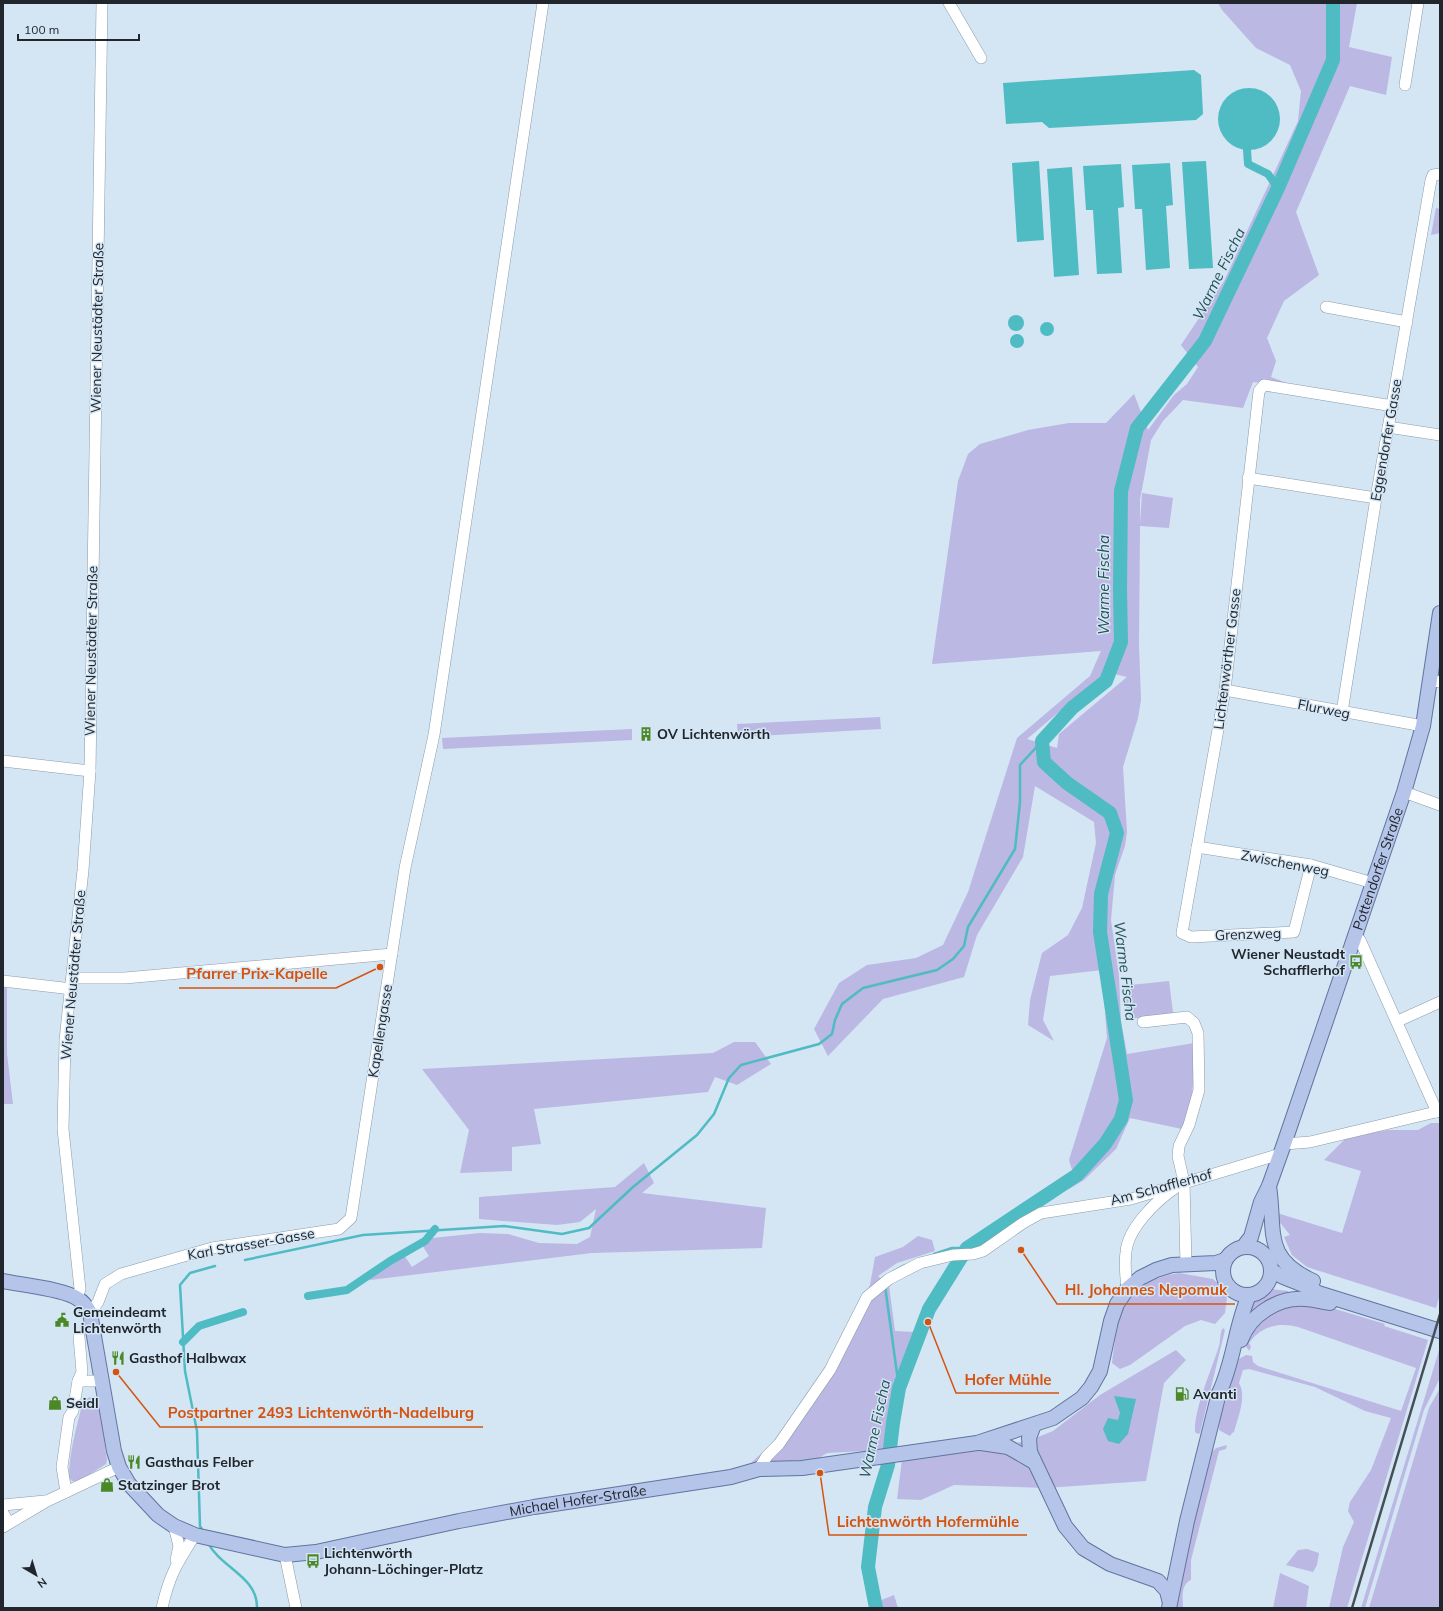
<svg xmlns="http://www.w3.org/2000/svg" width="1443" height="1611" font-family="Mulish,sans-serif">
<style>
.green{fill:#bbb8e3;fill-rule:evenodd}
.water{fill:#4fbbc3}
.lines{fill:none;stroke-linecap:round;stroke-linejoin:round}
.stream{stroke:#4fbbc3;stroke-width:2.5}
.canal{stroke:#4fbbc3;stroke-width:8}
.river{stroke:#4fbbc3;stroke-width:14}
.minor-casing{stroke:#8b9ba9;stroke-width:12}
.major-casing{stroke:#61749e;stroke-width:16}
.minor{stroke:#fff;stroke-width:11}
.major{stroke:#b5c5ea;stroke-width:14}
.rail{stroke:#464f56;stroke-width:2.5}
.labels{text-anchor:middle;stroke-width:3;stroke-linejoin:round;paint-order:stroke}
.street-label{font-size:14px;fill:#20262c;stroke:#d4e5f4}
.poi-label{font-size:14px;font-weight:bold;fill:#20262c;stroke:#d4e5f4;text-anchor:start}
.water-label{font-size:15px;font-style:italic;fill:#245357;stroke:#d4e5f4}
.leader{fill:none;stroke:#d4540f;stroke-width:1.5}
.callout-dot{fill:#d4540f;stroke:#d4e5f4;stroke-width:1.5}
.callout-label{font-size:15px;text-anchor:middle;font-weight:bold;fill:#d4540f;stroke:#d4e5f4;stroke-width:3;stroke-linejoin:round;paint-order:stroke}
</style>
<rect width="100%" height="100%" fill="#d4e5f4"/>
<!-- green -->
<g class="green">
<path d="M1218,3H1357L1349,47L1392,57L1386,95L1350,86L1296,212L1319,275L1284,301L1267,338L1276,361L1271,377L1297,387L1253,382L1243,408L1183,400L1163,421L1151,440L1140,500V524L1142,493L1173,498L1169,528L1140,526L1139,645L1141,700L1138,718L1123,767L1127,832L1125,846L1115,875L1111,920L1119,976L1121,1021L1127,1054L1194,1043C1194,1075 1195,1098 1182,1129L1130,1118L1116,1149L1084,1180L1069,1189L1072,1170L1069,1160L1107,1038L1102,970L1050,976L1043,1020L1054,1041L1028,1025L1030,1000L1042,953L1068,935L1082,908L1096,843L1094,822L1035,786L1023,857L977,935L964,977L883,999L828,1056L814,1029L839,983L867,965L916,958L943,945L968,892L1017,738L1090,676L1101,651L932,664L958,481L968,454L980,444L1028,430L1069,423H1106L1134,394L1148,430L1174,395L1187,384L1198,367L1181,345L1224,281L1298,121L1301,91L1290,65L1256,48L1222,10ZM1106,672L1127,677L1059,734L1057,748L1027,739Z"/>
<polygon points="1436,208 1440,209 1440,233 1431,235"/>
<polygon points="880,717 881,729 738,737 737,724"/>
<polygon points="632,729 632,740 443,749 442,738"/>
<polygon points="1169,981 1173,1013 1130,1019 1121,986"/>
<polygon points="3,987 7,988 7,1054 13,1104 3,1104"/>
<polygon points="734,1042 755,1042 771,1064 737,1085 715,1077 708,1092 534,1109 541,1144 512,1147 512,1171 460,1173 469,1130 422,1069 713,1053"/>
<polygon points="1431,1123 1440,1123 1440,1294 1436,1308 1307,1267 1292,1255 1284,1237 1290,1235 1274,1215 1277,1213 1342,1233 1361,1171 1324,1160 1346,1138 1388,1130 1418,1130"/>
<polygon points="644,1163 654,1183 642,1193 766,1208 762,1248 592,1253 370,1280 369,1277 404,1255 412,1267 429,1256 422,1245 432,1238 480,1233 508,1234 539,1243 577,1244 590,1237 596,1209 580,1222 557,1225 479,1219 479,1197 615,1187"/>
<polygon points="918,1236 932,1240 935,1251 897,1263 878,1276 889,1286 895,1331 914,1332 896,1389 883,1450 827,1453 812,1462 777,1465 751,1463 779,1437 828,1365 870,1285 875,1257 903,1247"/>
<path d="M1179,1273L1213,1279L1223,1288L1227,1298L1225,1313L1215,1324L1201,1320L1185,1326L1130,1365L1120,1369L1112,1363C1119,1312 1122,1283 1179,1273Z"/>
<polygon points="1271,1289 1288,1291 1288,1297 1246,1321 1255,1297"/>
<path d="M1298,1303L1332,1308L1385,1324L1384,1326L1428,1340L1347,1608H1329L1343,1547L1354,1522L1348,1511L1350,1502L1371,1470L1391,1418L1365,1411L1315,1387L1249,1369L1243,1370L1239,1383C1247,1396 1238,1417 1234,1432L1232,1433L1230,1436L1219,1430L1220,1418L1239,1359L1246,1355L1252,1356L1253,1362L1258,1366L1401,1411L1416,1368L1298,1327C1279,1322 1261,1326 1249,1343L1251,1347L1249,1351L1244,1343L1262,1317Z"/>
<path d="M1223,1328L1225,1330L1200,1433L1198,1434L1195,1432C1194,1408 1212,1369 1219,1346C1221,1340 1219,1334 1223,1328Z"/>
<polygon points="1440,1347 1440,1378 1424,1410 1365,1608 1361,1608"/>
<polygon points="1176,1350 1186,1360 1164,1383 1146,1481 1046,1488 954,1485 921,1500 897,1499 902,1460 1028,1441 1053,1431 1100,1395"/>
<polygon points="1440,1388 1440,1608 1369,1608 1429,1408"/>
<path d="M90,1397L99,1402L107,1460L106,1464L79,1481H72L69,1478C69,1452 77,1426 83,1401Z"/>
<path d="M1227,1445L1226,1449L1219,1451L1191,1560V1580C1180,1585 1183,1598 1183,1608H1174L1186,1550L1212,1452L1216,1448Z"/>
<polygon points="1307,1549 1319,1553 1317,1565 1313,1572 1286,1565 1298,1550"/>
<polygon points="1280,1573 1309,1586 1306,1608 1273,1608"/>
<polygon points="894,1595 898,1608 869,1608 869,1605"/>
</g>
<!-- water -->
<g class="water">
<polygon points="1194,70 1201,75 1203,114 1196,120 1049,128 1042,122 1006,124 1003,83"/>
<circle cx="1249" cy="119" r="31"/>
<polygon points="1039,161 1044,240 1017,242 1012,163"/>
<polygon points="1206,161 1213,268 1189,269 1182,162"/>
<polygon points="1170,163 1173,205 1166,206 1170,268 1146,270 1142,209 1135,209 1132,165"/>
<polygon points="1121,164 1124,207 1118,208 1122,273 1097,274 1093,210 1086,210 1083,166"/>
<polygon points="1072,167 1079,275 1054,277 1047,169"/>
<circle cx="1016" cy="323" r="8"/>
<circle cx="1047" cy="329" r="7"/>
<circle cx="1017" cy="341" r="7"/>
<polygon points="1114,1396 1136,1399 1128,1434 1119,1444 1108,1441 1103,1429 1108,1418 1118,1420 1120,1413"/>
</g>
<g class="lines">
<!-- stream -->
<g class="stream">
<polyline points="934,1254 952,1248 967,1248"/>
<polyline points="245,1260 363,1235 504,1226 562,1234 589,1228 633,1187 697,1135 714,1114 729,1078 741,1065 819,1044 832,1034 835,1020 842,1004 863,988 937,970 953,959 964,946 968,927 1015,849 1020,802 1020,765 1042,741"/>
<polyline points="894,1271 905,1265"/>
<polyline points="885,1286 899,1388"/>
<polyline points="203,1531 200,1526 197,1431 185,1371 180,1285 190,1273 215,1266"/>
<path d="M208,1543C221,1568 258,1577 257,1608"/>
</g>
<!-- canal -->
<g class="canal">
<polyline points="1247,150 1248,164 1268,174 1278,188"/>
<polyline points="308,1296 347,1290 390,1261 425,1241 435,1229"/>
<polyline points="183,1342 199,1326 243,1312"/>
</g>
<!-- river -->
<polyline class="river" points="876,1608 868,1567 875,1507 888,1465 893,1423 899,1388 929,1309 967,1248 1077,1175 1105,1144 1121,1119 1126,1100 1100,932 1101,894 1117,833 1110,813 1067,783 1044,762 1042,741 1072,708 1106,681 1121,642 1120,590 1121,491 1137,428 1205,341 1278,188 1333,60 1333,3"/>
<defs>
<g id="minor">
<polyline points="949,3 981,58"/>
<polyline points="1405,85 1418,3"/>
<polyline points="1326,307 1407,322"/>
<polyline points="1388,427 1440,435"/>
<polyline points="1248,478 1376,498"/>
<polyline points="1430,680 1440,682"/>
<polyline points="1225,690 1423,726"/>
<polyline points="1342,712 1376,498 1431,180 1433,175 1440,174"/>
<polyline points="3,761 90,771"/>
<polyline points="1404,792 1440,805"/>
<polyline points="1197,847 1311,865 1373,883"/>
<polyline points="1311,865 1294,932 1191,937 1182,933 1225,690 1259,391 1264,385 1393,406"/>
<polyline points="1355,936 1360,940 1437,1112"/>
<polyline points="73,978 125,978 392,954"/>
<polyline points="3,981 72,989"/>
<polyline points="1398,1021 1440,1002"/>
<polyline points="1143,1022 1187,1017 1194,1023 1198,1033 1199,1090 1189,1125 1179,1146 1178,1156 1184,1182 1186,1265"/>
<polyline points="1284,1144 1310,1142 1440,1111"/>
<path d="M1127,1289C1126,1277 1124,1265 1126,1252C1128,1228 1156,1201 1175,1188"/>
<polyline points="77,1298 80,1289 63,1129 65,1040 83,870 90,771 102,3"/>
<polyline points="90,1313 98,1302 105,1284 121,1274 212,1248 339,1229 351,1218 405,868 434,735 543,3"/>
<polyline points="78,1381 102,1381"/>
<polyline points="759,1469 767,1456 779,1444 830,1370 867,1297 889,1279 920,1263 953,1255 973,1254 983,1251 1023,1223 1041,1213 1131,1199 1280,1154"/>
<polyline points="66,1492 62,1467 69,1417 73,1411 78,1381 82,1372 79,1337"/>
<polyline points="3,1505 45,1501"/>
<polyline points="3,1513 9,1523"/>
<polyline points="174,1526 179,1546 176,1560"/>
<polyline points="3,1527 47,1501 119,1467"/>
<polyline points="285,1555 296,1608"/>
<path d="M162,1608C169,1576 177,1563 195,1535"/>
</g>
<g id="major">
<path d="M1269,1186C1276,1231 1262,1258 1313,1281"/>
<path id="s1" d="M1244,1246L1251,1237L1261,1202L1269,1186L1284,1144L1404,792L1423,726L1440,613"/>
<circle cx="1247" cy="1271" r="24"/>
<path d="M1272,1271C1286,1280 1304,1283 1318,1293L1440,1331"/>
<path id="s2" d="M3,1281C21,1285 65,1289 78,1299C84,1302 87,1307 90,1313L114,1451L119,1467L129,1484L158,1515L174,1526L195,1535L285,1555L316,1552L459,1521L534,1507L731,1477L759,1469L802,1468L977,1443L1053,1418L1082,1398L1091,1387L1100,1371L1111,1321L1117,1304L1127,1289L1140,1278L1156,1270L1172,1265L1216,1263L1225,1260"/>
<path d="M1241,1340C1250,1315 1278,1297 1305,1299C1313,1299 1322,1302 1330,1303"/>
<polyline points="1034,1425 1029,1438 1030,1452 1065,1526 1083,1548 1110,1564 1158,1581 1167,1591 1170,1603"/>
<polyline points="981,1443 1008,1447 1034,1462"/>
<path d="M1169,1608L1187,1521L1219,1393C1234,1362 1235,1327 1249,1295"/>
</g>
</defs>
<!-- minor casing -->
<use href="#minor" class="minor-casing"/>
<!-- major casing -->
<use href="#major" class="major-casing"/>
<!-- minor -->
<use href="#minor" class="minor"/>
<!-- major -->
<use href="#major" class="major"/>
<!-- rail -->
<polyline class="rail" points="1352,1608 1440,1314"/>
</g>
<!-- icons -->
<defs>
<symbol id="building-bare" viewBox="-9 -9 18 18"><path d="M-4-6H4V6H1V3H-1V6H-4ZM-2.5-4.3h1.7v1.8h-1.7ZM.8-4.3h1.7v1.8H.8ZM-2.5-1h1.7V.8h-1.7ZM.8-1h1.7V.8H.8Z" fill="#4b8928" stroke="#d4e5f4" stroke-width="2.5" paint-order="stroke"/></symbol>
<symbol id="bus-bare" viewBox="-9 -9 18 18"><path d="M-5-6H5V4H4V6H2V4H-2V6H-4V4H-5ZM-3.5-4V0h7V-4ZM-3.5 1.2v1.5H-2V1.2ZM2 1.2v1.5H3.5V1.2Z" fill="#4b8928" stroke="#d4e5f4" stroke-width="2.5" paint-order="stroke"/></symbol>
<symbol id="civic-bare" viewBox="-9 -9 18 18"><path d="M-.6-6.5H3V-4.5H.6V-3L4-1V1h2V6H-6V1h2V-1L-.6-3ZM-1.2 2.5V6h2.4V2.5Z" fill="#4b8928" stroke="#d4e5f4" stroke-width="2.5" paint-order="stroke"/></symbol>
<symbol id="restaurant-bare" viewBox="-9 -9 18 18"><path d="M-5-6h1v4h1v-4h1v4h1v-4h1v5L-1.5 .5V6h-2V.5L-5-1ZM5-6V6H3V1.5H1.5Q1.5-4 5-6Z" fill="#4b8928" stroke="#d4e5f4" stroke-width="2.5" paint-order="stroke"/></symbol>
<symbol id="fuel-bare" viewBox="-9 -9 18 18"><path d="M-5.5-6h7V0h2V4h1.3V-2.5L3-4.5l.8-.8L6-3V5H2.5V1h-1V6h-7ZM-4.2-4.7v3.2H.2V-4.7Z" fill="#4b8928" stroke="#d4e5f4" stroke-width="2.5" paint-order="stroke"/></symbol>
<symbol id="shop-bare" viewBox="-9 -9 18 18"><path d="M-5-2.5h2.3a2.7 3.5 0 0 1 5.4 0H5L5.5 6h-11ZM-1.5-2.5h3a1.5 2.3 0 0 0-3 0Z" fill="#4b8928" stroke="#d4e5f4" stroke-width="2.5" paint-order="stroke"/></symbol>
</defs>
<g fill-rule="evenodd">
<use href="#building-bare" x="636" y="724" width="20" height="20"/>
<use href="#bus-bare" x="1346" y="952" width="20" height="20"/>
<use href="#civic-bare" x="52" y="1310" width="20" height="20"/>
<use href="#restaurant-bare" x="108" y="1348" width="20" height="20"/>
<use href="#fuel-bare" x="1172" y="1384" width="20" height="20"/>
<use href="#shop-bare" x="45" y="1393" width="20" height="20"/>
<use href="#restaurant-bare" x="124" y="1452" width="20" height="20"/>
<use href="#shop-bare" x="97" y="1475" width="20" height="20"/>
<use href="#bus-bare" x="303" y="1551" width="20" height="20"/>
</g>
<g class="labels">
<!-- street labels -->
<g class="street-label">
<text transform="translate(97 328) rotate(-89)" y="5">Wiener Neustädter Straße</text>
<text transform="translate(1386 440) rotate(-80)" y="5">Eggendorfer Gasse</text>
<text transform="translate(91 651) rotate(-89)" y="5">Wiener Neustädter Straße</text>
<text transform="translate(1227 659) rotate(-83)" y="5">Lichtenwörther Gasse</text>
<text transform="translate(1324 709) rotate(11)" y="5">Flurweg</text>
<text transform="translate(1285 863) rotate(11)" y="5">Zwischenweg</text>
<text dy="5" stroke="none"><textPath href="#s1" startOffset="401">Pottendorfer Straße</textPath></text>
<text transform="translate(1248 934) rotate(-2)" y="5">Grenzweg</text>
<text transform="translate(73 975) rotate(-85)" y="5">Wiener Neustädter Straße</text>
<text transform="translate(380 1031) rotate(-81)" y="5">Kapellengasse</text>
<text transform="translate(1161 1187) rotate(-15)" y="5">Am Schafflerhof</text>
<text transform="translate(251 1244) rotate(-10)" y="5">Karl Strasser-Gasse</text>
<text dy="5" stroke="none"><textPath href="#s2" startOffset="748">Michael Hofer-Straße</textPath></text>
</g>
<!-- poi labels -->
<g class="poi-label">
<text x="657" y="739">OV Lichtenwörth</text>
<text x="1345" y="959" text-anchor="end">Wiener Neustadt<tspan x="1345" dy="16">Schafflerhof</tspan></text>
<text x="73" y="1317">Gemeindeamt<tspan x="73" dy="16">Lichtenwörth</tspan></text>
<text x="129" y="1363">Gasthof Halbwax</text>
<text x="1193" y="1399">Avanti</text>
<text x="66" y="1408">Seidl</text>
<text x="145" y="1467">Gasthaus Felber</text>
<text x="118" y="1490">Statzinger Brot</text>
<text x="324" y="1558">Lichtenwörth<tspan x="324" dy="16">Johann-Löchinger-Platz</tspan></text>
</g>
<!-- water labels -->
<g class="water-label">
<text transform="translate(1219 274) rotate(-64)" y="5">Warme Fischa</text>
<text transform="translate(1104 585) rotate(-90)" y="5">Warme Fischa</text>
<text transform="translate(1125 971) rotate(83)" y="5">Warme Fischa</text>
<text transform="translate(875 1429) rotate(-78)" y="5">Warme Fischa</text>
</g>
</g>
<!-- callouts -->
<path class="leader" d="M380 967L336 988H179M1021 1250L1057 1304H1235M928 1322L956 1393H1059M116 1372L160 1427H483M820 1473L829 1535H1027"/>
<g class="callout-dot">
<circle cx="380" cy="967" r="4"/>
<circle cx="1021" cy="1250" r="4"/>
<circle cx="928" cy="1322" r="4"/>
<circle cx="116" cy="1372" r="4"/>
<circle cx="820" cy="1473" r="4"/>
</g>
<g class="callout-label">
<text x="257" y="979">Pfarrer Prix-Kapelle</text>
<text x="1146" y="1295">Hl. Johannes Nepomuk</text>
<text x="1008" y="1385">Hofer Mühle</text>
<text x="321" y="1418">Postpartner 2493 Lichtenwörth-Nadelburg</text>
<text x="928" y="1527">Lichtenwörth Hofermühle</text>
</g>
<!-- border -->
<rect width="1443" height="1611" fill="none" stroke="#20262c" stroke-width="8"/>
<!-- north arrow -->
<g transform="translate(36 1575) rotate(142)" stroke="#d4e5f4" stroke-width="3" paint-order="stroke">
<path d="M0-3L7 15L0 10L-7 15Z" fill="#20262c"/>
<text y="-6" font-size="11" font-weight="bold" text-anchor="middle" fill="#20262c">N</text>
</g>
<!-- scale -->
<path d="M18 34v6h121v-6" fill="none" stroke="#20262c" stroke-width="2"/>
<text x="24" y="34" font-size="12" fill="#20262c" stroke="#d4e5f4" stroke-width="3" paint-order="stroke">100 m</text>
</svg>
